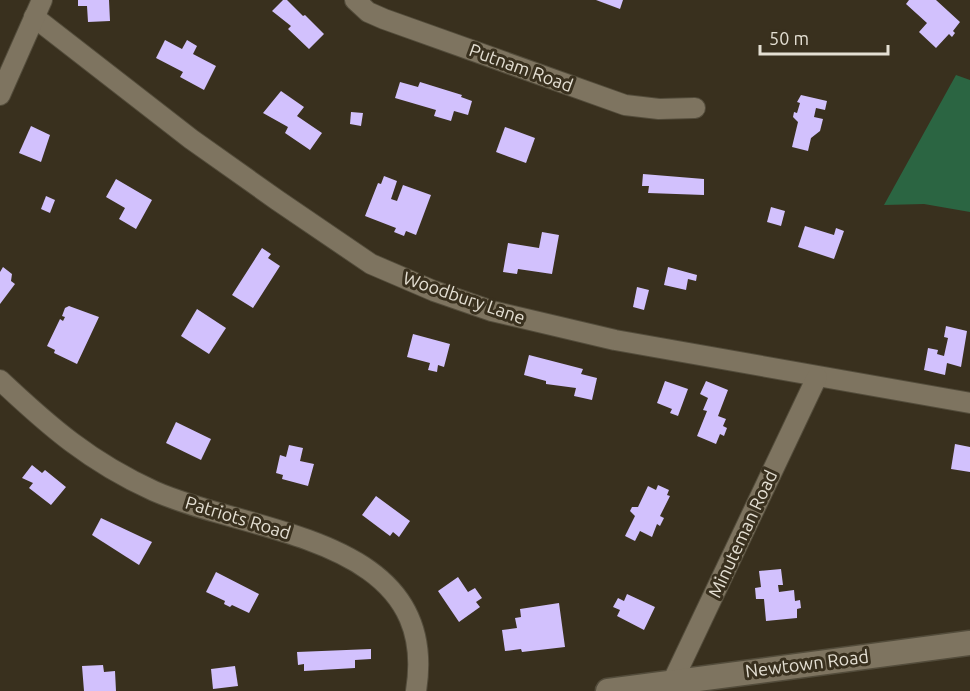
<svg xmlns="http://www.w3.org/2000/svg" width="970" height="691" font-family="Ubuntu,sans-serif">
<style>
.green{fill:#2b6542}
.building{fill:#d2c1fd}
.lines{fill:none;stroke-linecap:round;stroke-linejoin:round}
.minor-casing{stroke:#534c3b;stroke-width:22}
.tertiary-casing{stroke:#534c3b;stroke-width:27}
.minor{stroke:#7e7460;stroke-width:20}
.tertiary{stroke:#7e7460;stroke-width:24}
.labels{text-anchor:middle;stroke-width:6;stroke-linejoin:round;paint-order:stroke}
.street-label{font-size:18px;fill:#e4dfd3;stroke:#39301e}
</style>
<rect width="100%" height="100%" fill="#39301e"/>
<!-- green -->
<polygon class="green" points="956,75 970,80 970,212 924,204 884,205"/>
<!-- building -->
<g class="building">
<polygon points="78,0 109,0 110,21 88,22 87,6 78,6"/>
<polygon points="283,0 287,0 303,16 305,15 324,34 309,49 288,29 291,26 272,11"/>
<polygon points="596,0 623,0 620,9"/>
<polygon points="909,0 936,0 960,22 953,31 955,33 952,37 949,34 936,48 919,32 927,23 906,4"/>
<polygon points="165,40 182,49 187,40 197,46 193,54 216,66 204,90 180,77 183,72 156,58"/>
<polygon points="400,82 418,87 420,82 462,95 461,97 472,101 468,115 454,111 451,121 434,116 436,110 395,98"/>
<polygon points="281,91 304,107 297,116 322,133 310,150 285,133 288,127 263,113"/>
<polygon points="801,95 827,101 825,110 816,108 814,117 823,119 820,131 811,138 808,151 792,147 798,122 793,117 794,112 797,113 800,103 797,102"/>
<polygon points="351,112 363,113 361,126 350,124"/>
<polygon points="31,126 50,135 41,162 19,153"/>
<polygon points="505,127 535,138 526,163 496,152"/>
<polygon points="643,174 704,179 704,195 648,193 649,186 642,186"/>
<polygon points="384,176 397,181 391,199 397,201 403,185 431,195 416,235 406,231 404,236 394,232 396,228 365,216 378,183 381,184"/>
<polygon points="116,179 152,200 136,229 119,219 125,208 106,197"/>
<polygon points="46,196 55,200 50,213 41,209"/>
<polygon points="771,207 785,211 781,226 767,222"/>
<polygon points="805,226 834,235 836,228 844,231 834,259 798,247"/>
<polygon points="542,232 559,235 552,274 518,269 517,274 503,272 508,243 539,248"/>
<polygon points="262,248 271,254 268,258 280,266 253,308 232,295"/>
<polygon points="3,267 12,274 11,281 15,284 0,304 0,272"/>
<polygon points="668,267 697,275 696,281 688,279 686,290 664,285"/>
<polygon points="637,287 649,290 644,310 633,307"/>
<polygon points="69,306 99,317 77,364 54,353 55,350 47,346 60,319 63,321 65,317 62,316 65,308"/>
<polygon points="197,309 226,328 209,354 181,336"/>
<polygon points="946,326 967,331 961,367 947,363 945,375 924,370 928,348 938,350 937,354 944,356 948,338 944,337"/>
<polygon points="413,334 450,344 444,367 438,365 437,372 428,370 430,363 407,357"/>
<polygon points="529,355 583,369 581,374 597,378 592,400 574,396 576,388 546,384 546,381 524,375"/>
<polygon points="665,381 688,389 678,416 670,413 672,409 657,403"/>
<polygon points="706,381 728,390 718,416 726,419 723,426 727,428 724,436 720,434 716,444 697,436 707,411 703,410 708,398 700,394"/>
<polygon points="176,422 211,439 201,460 166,443"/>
<polygon points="955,444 970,447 970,472 951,469"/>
<polygon points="289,445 303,448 300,461 314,464 308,486 282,479 283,475 276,473 280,455 286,457"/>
<polygon points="32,465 42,473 45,470 66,487 51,505 29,488 33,483 22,478"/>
<polygon points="658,485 669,490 667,495 670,496 660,516 664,518 660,526 657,524 652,537 640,531 635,541 625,536 635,516 630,511 632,507 638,507 648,486 656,490"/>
<polygon points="376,496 410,521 399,537 393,532 390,536 362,515"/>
<polygon points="101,518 152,542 139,565 92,535"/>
<polygon points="781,569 783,585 778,585 779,592 794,590 795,601 800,600 801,608 797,609 797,618 766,621 764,599 756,599 755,588 761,587 759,571"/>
<polygon points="216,572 259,594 249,613 232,605 230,607 224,604 225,601 206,592"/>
<polygon points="458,577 468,592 475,588 482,598 476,602 480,607 459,622 438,591"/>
<polygon points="627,594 655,607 644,630 617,616 620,610 613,607 618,598 624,601"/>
<polygon points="559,603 565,647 522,652 521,649 505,651 502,630 517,628 515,618 521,617 520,609"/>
<polygon points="371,649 371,659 355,660 355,668 304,671 304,664 298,665 297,652"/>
<polygon points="103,665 104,672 115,671 116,691 84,691 82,666"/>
<polygon points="235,666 238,686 213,689 211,669"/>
</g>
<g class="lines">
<defs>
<g id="minor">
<polyline points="355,0 368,12 384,19 625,105 659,109 695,108"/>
<polyline points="34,17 191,139 277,200 371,264 434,291 492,311 615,340 970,403"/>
<polyline points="0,95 42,0"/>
<path d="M0,380C50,427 90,462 154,491C253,535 441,536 416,691"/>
<polyline points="668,691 817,377"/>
</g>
<polyline id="tertiary" points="608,691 970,643"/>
</defs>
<!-- minor casing -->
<use href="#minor" class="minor-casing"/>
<!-- tertiary casing -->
<use href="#tertiary" class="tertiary-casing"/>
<!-- minor -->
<use href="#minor" class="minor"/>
<!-- tertiary -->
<use href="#tertiary" class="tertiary"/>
</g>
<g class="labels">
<!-- street labels -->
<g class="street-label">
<text transform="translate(521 68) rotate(20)" y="6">Putnam Road</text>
<text transform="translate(464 298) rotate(19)" y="6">Woodbury Lane</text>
<text transform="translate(238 518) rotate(17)" y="6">Patriots Road</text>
<text transform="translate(743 534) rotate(-65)" y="6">Minuteman Road</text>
<text transform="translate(807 664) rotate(-7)" y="6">Newtown Road</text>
</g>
</g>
<!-- scale -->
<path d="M760 45v9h128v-9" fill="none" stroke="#e4dfd3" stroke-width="3"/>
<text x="769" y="45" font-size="18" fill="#e4dfd3" stroke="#39301e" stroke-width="4.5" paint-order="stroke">50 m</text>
</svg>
